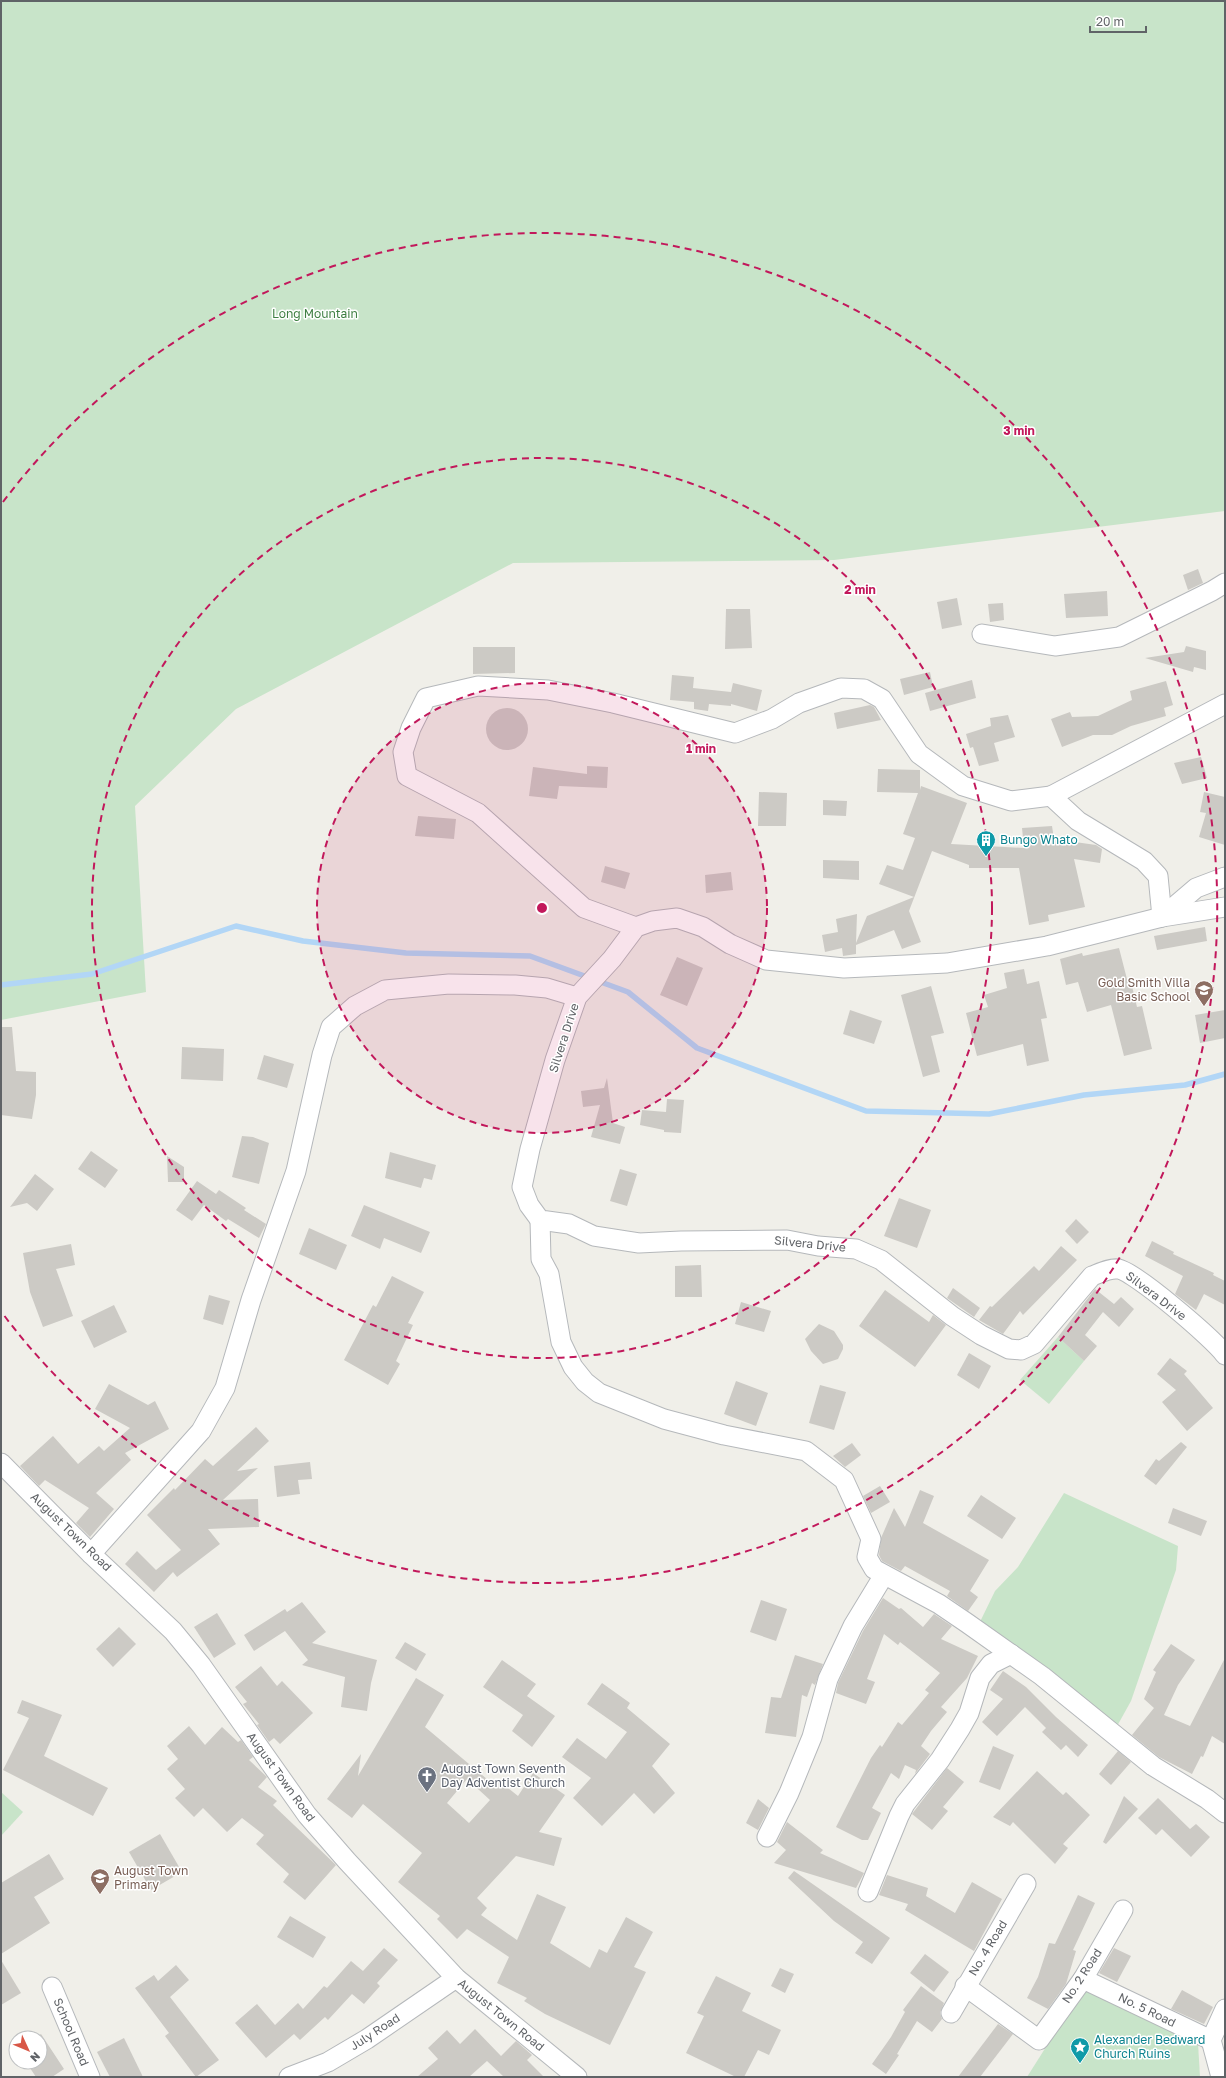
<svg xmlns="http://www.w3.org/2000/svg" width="1226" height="2078" font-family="'Golos Text',sans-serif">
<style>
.green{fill:#c8e4c9}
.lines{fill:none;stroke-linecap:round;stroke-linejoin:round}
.stream{stroke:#b2d6f6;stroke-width:5.5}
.building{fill:#cccac5;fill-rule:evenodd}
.minor-casing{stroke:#b5b8bb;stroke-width:21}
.minor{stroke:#fff;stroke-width:19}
.ring{fill:none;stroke:#c2185b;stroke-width:2;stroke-dasharray:7 5}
.labels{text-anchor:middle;stroke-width:3;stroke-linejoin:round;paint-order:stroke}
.park-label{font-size:12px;fill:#3f7f43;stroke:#fff}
.culture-label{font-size:12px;fill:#0d838f;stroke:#fff;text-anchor:start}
.education-label{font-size:12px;fill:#785e54;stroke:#fff;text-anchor:end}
.street-label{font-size:12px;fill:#606367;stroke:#fff}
.worship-label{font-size:12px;fill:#5b616d;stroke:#fff;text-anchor:start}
.centre{fill:#c2185b;stroke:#fff;stroke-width:2}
.ring-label{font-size:12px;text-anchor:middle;font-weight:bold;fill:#c2185b;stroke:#fff;stroke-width:3;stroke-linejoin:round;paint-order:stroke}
</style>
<rect width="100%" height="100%" fill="#f0efe9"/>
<!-- green -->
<g class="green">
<polygon points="1,1 1225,1 1225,511 834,560 513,563 236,709 135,806 146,992 1,1020"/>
<polygon points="1058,1337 1084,1361 1049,1404 1020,1380"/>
<polygon points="1064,1493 1178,1546 1176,1570 1131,1701 1116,1728 977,1628 995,1591 1018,1567"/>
<polygon points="1,1792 23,1812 1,1836"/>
<polygon points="1084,1987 1198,2043 1200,2077 1027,2077"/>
</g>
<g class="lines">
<!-- stream -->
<polyline class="stream" points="1,985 92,974 236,926 303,941 406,953 530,956 628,992 697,1048 866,1111 989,1114 1084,1095 1185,1085 1225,1074"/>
</g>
<!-- building -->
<g class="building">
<polygon points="1198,569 1203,583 1188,590 1183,575"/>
<polygon points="1107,591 1108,616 1066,618 1064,594"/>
<polygon points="957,598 962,625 942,629 937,602"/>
<polygon points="1003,603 1004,620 990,622 988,604"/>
<polygon points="726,609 750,609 752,648 725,649"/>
<polygon points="1186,646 1206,651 1206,670 1194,667 1193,672 1145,658 1184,652"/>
<polygon points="473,647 515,647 515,673 473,674"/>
<polygon points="930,672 933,687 904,695 900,679"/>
<polygon points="672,675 694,677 693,688 731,692 733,683 762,690 757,711 731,704 731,706 709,704 708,711 694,709 694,702 670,700"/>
<polygon points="972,680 976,698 930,711 925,693"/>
<polygon points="1166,681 1173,705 1164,708 1166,716 1131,726 1112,735 1093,735 1062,747 1051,719 1070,712 1072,717 1098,716 1132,700 1130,691"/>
<polygon points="870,705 874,707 881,720 837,729 834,713"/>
<circle cx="507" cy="729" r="21"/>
<polygon points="1008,715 1015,737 994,743 999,761 979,766 973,747 970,748 966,734 991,726 990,718"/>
<polygon points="1201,757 1207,778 1182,784 1174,763"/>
<polygon points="587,766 608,767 607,788 559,786 557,799 529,796 533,767 587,774"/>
<polygon points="878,769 920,770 920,790 921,786 967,803 951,844 1024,848 1022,828 1052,826 1054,839 1096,845 1102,849 1100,863 1074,859 1085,907 1048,915 1049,921 1029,925 1019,868 969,868 969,865 932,851 909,911 921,942 902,949 894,930 856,945 856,954 843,956 842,948 825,952 822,935 838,932 836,919 857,914 856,943 867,916 914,897 879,884 887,865 903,870 915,838 903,834 918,793 877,792"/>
<polygon points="759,792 787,793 786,826 758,826"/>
<polygon points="1204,792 1225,797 1225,845 1199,837 1206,813 1200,812"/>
<polygon points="823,800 847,801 846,816 823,815"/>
<polygon points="418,816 456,819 454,839 415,836"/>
<polygon points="823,860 859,861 859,880 823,878"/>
<polygon points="605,866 630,873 625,889 601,882"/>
<polygon points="731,872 733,890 706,893 705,875"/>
<polygon points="1205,927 1207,941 1157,950 1154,936"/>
<polygon points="1119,948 1128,983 1131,982 1137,1007 1142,1006 1152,1049 1124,1056 1111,1005 1087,1012 1078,982 1066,985 1060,959 1082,953 1083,956"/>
<polygon points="677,957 703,968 687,1006 660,995"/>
<polygon points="1024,969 1027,984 1039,981 1047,1018 1041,1019 1049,1061 1027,1066 1023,1044 977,1056 966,1013 988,1007 984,995 1007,988 1004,973"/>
<polygon points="931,986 944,1033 931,1036 940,1072 923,1077 901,995"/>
<polygon points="850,1010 882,1021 874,1044 843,1034"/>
<polygon points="1225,1010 1225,1038 1200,1043 1195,1015"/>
<polygon points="1,1027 12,1027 16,1071 36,1072 36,1095 32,1119 1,1115"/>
<polygon points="182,1047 224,1049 223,1081 181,1079"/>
<polygon points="264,1055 294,1064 287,1088 257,1079"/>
<polygon points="607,1078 613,1123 625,1127 620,1144 591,1137 600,1105 583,1107 581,1091 604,1088"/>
<polygon points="667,1099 684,1100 681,1133 664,1132 664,1130 640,1125 642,1110 666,1112"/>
<polygon points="242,1136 253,1137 269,1143 259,1184 232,1177"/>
<polygon points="91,1151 118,1170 105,1188 78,1169"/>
<polygon points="390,1152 436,1165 432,1180 424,1178 421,1188 385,1178"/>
<polygon points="167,1156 184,1167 184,1182 168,1182"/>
<polygon points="620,1169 637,1174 627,1206 610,1201"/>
<polygon points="35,1174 54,1189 37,1211 27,1203 10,1207"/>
<polygon points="197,1181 216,1194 219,1190 246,1208 244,1210 266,1224 259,1238 228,1219 226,1221 204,1205 192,1221 176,1210"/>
<polygon points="899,1198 931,1210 917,1248 884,1236"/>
<polygon points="364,1205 430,1232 421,1253 384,1238 380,1249 351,1236"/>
<polygon points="1076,1219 1089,1232 1077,1244 1065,1231"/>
<polygon points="309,1228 347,1245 336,1270 299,1254"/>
<polygon points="1152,1241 1174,1252 1173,1254 1214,1273 1213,1275 1225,1281 1225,1305 1204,1294 1196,1310 1175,1294 1183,1276 1145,1256"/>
<polygon points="71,1244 75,1265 56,1269 73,1316 43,1327 30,1292 23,1253"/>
<polygon points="1061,1246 1077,1260 1023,1315 1020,1311 1003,1334 979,1320 990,1306 992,1307 1034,1266 1039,1271"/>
<polygon points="701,1265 702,1297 675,1297 675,1266"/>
<polygon points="392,1276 424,1292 408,1323 413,1325 396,1361 400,1364 388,1385 344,1360 373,1305 376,1307"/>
<polygon points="953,1288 980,1308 974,1317 947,1298"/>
<polygon points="1095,1289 1114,1304 1121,1297 1134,1309 1119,1327 1103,1312 1085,1335 1097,1346 1084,1361 1058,1337"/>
<polygon points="885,1290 929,1322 933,1315 946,1325 915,1367 859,1326"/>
<polygon points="209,1295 230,1301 223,1325 203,1319"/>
<polygon points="741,1302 771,1311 764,1332 735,1324"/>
<polygon points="114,1305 127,1332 94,1348 81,1321"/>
<polygon points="819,1324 834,1331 843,1345 843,1349 838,1359 823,1364 811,1351 805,1339"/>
<polygon points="969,1353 991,1366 979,1389 957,1375"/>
<polygon points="1170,1358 1187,1371 1184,1374 1213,1408 1187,1431 1162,1402 1176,1390 1157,1374"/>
<polygon points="736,1381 768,1393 756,1426 724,1414"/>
<polygon points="109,1384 148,1405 155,1401 169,1429 125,1453 131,1460 96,1493 114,1509 90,1537 76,1523 89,1508 45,1480 39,1486 20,1466 53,1436 78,1464 99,1446 104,1451 130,1428 95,1409"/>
<polygon points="820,1385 846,1392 834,1430 809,1423"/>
<polygon points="256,1427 269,1441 237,1471 258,1468 223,1500 258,1499 259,1527 208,1529 220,1544 177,1577 173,1572 154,1592 125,1564 137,1551 156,1570 181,1550 147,1515 174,1488 175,1490 205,1459 213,1466"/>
<polygon points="1181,1442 1187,1447 1156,1485 1144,1476 1156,1459 1159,1461"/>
<polygon points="852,1443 861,1455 845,1467 833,1456"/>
<polygon points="310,1462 312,1479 298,1480 300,1494 277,1497 274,1466"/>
<polygon points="880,1486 890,1502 871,1513 863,1496"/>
<polygon points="920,1490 934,1496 923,1523 989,1560 970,1591 978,1597 968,1611 947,1596 950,1591 905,1566 901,1571 882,1561 879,1555 881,1538 894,1508 905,1527"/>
<polygon points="981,1495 1016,1518 1002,1539 967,1516"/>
<polygon points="1173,1508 1207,1521 1201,1536 1168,1523"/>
<polygon points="883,1598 899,1609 901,1608 923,1627 934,1614 952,1626 941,1639 978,1656 967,1678 941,1707 947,1712 931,1731 921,1746 930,1754 915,1774 916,1770 905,1765 899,1779 891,1773 872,1808 881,1813 868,1840 862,1840 836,1827 871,1758 880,1745 882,1747 898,1722 902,1725 929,1693 925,1690 940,1673 900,1642 898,1645 884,1634 867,1679 875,1682 866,1704 836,1693 838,1683 863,1631"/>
<polygon points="761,1600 787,1609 776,1641 750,1632"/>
<polygon points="302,1602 326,1632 312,1643 377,1660 371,1683 367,1711 341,1707 345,1677 302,1665 308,1660 285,1631 254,1651 244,1635 285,1609 287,1612"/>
<polygon points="217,1613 236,1644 214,1658 194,1627"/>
<polygon points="119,1627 136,1644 113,1667 96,1649"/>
<polygon points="405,1642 426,1654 416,1671 395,1658"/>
<polygon points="1171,1644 1195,1660 1178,1685 1164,1715 1190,1726 1225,1658 1225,1744 1212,1736 1203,1757 1201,1756 1192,1774 1159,1757 1132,1735 1154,1708 1144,1699 1156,1672 1153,1670"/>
<polygon points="795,1655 823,1664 815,1685 812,1683 807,1697 802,1695 796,1737 765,1733 771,1697 781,1698"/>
<polygon points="502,1660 536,1684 527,1696 555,1716 532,1747 512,1731 523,1715 483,1687"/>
<polygon points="261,1666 277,1686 282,1681 313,1713 280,1744 274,1738 269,1742 257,1725 259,1724 243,1704 247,1702 235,1687"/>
<polygon points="1003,1671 1026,1687 1056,1717 1088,1745 1078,1757 1066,1745 1061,1750 1042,1732 1046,1728 1025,1707 997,1736 982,1722 1003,1699 990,1690"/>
<path d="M416,1678L444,1695L425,1727L494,1785L498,1780L518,1796L533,1773L565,1795L539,1832L562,1838L554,1866L516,1856L477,1898L487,1908L481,1915L517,1940L537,1894L566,1907L550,1943L590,1968L599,1949L607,1953L626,1917L653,1932L634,1967L646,1972L610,2045L545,2014L524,2001L527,1998L497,1983L509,1957L467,1929L457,1939L437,1919L440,1916L398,1882L422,1853L363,1804L352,1818L327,1799L361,1754L358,1776ZM467,1779L490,1800L469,1823L447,1803Z"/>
<polygon points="602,1683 630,1703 627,1708 670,1744 652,1766 675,1793 654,1814 634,1793 602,1826 573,1798 591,1778 562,1757 577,1738 606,1759 627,1732 587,1704"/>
<polygon points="22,1700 62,1715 44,1756 108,1788 93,1816 3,1770 29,1718 17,1713"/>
<polygon points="189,1726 205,1745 222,1727 238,1742 241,1740 253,1757 249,1760 267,1777 258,1787 277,1801 273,1805 336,1865 305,1900 283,1882 289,1874 256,1844 264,1835 242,1818 227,1832 203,1808 194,1817 175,1798 185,1789 167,1769 178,1759 167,1746"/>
<polygon points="993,1746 1014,1755 1000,1790 979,1782"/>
<polygon points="1118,1751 1131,1762 1111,1785 1099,1774"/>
<polygon points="947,1768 964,1782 943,1807 948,1811 932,1830 912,1814"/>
<polygon points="1037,1771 1063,1795 1066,1792 1090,1815 1063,1844 1068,1848 1055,1864 1013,1822 1010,1826 993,1817"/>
<polygon points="1124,1796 1138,1809 1106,1844 1103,1842"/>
<polygon points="1158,1798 1190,1829 1196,1824 1210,1837 1191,1857 1162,1829 1156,1835 1138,1818"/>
<polygon points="758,1799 769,1808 758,1830 746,1823"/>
<polygon points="787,1822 823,1850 820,1853 864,1873 856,1888 774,1863 786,1850 777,1842"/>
<polygon points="160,1834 182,1872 151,1890 129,1852"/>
<polygon points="49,1854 64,1879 34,1897 50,1923 1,1954 1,1883"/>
<polygon points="794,1871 890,1938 872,1964 855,1953 863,1942 834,1921 788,1878"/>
<polygon points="887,1875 928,1888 926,1896 955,1913 972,1882 1002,1899 974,1951 905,1910 908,1904 879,1895"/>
<polygon points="1078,1895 1095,1903 1073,1950 1076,1951 1066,1984 1048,2009 1027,1998 1038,1977 1049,1943 1055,1944"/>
<polygon points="290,1916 326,1937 313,1958 277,1937"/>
<polygon points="384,1948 398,1960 377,1983 380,1986 364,2004 352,1994 328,2020 325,2017 300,2040 294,2034 266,2058 235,2023 257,2004 275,2025 298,2003 303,2009 324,1986 327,1988 351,1961 363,1971"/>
<polygon points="1114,1948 1131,1956 1117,1982 1099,1973"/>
<polygon points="925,1954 949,1972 934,1992 910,1973"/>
<polygon points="1,1960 21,1993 1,2005"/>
<polygon points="176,1965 189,1980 170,1997 219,2060 196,2077 165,2036 169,2033 135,1988 154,1975 158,1981"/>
<polygon points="780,1968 794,1974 785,1993 771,1986"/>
<polygon points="716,1976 751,1993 742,2011 781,2030 769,2055 758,2050 744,2077 736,2077 686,2053 704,2016 697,2013"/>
<polygon points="921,1986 944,2003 940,2013 942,2019 932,2032 917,2021 897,2054 899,2055 886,2074 872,2064 891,2037 905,2012 903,2010"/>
<polygon points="1182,1990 1213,2007 1204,2024 1171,2009"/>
<polygon points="998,2024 1013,2034 980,2077 958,2077"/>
<polygon points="475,2029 501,2056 516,2041 532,2055 527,2060 544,2077 504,2077 487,2061 469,2077 417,2077 438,2059 428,2048 447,2030 460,2044"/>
<polygon points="41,2034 64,2069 52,2077 36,2077 26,2062 40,2062 40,2038 35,2038"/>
<polygon points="124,2038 143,2077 110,2077 97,2052"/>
</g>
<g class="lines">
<defs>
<g id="minor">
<polyline points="982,634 1055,646 1119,637 1212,591 1225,583"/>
<path d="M1225,907L1162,917L1047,946L947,963L844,968L766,960L730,944L703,927L677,918L653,921L636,927L612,959L577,997L555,1060L530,1149L522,1187L529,1205L540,1220L569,1224L594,1236L639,1243L681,1241L787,1240L818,1246L856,1249L881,1260L952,1316L981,1335L1009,1349L1021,1350L1034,1344L1092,1276C1100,1273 1109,1268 1118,1269C1133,1270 1215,1340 1225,1355"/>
<polyline points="1162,917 1158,876 1144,861 1078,821 1051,796 1225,704"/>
<polyline points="1162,917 1196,888 1225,877"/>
<polyline points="636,927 584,908 478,813 407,776 403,752 411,728 426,698 478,686 548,690 613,703 735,733 772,719 799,703 841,688 864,689 882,699 919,754 963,786 1011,801 1051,796"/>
<polyline points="540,1220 541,1259 549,1274 561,1342 573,1367 585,1382 599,1393 664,1419 724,1435 806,1451 844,1480 871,1539 867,1557 874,1569 939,1604 967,1623 1042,1676 1153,1766 1207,1799 1225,1813"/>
<polyline points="1,1463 91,1554 173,1631 201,1665 307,1815 347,1861 456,1978 577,2077"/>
<polyline points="91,1554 201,1431 225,1388 251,1300 296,1171 322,1055 331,1027 355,1006 385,990 449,984 515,985 547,988 577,997"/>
<polyline points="767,1837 789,1793 812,1737 828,1679 853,1626 884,1575"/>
<polyline points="868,1892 899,1816 905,1804 940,1760 960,1729 969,1713 980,1678 991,1664 1011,1654"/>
<polyline points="1083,1979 1211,2040"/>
<polyline points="965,1986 1039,2040 1083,1979 1123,1910"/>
<polyline points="52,1987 90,2077"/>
<polyline points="951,2013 1026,1884"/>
<polyline points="289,2077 328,2062 367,2039 456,1978"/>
<polyline points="1221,2077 1211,2040 1225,2009"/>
</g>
</defs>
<!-- minor casing -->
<use href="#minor" class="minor-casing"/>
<!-- minor -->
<use href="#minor" class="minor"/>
</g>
<!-- distance rings -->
<circle cx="542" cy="908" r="225" fill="#c2185b" fill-opacity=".12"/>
<g class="ring">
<circle cx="542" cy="908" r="225"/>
<circle cx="542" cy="908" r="450"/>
<path d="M3 502A675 675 0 1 1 3 1314"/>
</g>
<!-- icons -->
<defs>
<symbol id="building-pin" viewBox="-11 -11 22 30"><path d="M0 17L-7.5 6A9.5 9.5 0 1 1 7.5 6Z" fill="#0f9aa8" stroke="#fff"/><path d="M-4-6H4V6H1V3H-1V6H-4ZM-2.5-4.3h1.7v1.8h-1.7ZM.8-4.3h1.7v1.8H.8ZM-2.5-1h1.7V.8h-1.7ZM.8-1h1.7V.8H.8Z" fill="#fff"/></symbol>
<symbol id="school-pin" viewBox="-11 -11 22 30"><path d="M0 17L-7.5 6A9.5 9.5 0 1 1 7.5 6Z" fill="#8d6e63" stroke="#fff"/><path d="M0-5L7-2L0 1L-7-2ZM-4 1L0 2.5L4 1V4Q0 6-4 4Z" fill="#fff"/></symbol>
<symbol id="church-pin" viewBox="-11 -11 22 30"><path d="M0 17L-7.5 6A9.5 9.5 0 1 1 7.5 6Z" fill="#6b7280" stroke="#fff"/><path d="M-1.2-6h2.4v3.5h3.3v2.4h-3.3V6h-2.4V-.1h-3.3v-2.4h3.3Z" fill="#fff"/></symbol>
<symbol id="sight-pin" viewBox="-11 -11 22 30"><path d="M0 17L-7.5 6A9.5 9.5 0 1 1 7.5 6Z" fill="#0f9aa8" stroke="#fff"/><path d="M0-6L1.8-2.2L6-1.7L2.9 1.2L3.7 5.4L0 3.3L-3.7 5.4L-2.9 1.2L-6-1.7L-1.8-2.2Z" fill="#fff"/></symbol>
</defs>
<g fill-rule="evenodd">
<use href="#building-pin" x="975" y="829" width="22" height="30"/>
<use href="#school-pin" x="1193" y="979" width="22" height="30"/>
<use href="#church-pin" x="416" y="1765" width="22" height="30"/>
<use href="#school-pin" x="89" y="1867" width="22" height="30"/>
<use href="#sight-pin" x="1069" y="2036" width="22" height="30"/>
</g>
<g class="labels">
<!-- park labels -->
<g class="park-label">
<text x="315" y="318">Long Mountain</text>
</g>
<!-- culture labels -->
<g class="culture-label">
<text x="1000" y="844">Bungo Whato</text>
<text x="1094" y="2044">Alexander Bedward<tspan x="1094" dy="14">Church Ruins</tspan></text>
</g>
<!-- education labels -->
<g class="education-label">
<text x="1190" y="987">Gold Smith Villa<tspan x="1190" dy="14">Basic School</tspan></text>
<text x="114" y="1875" text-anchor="start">August Town<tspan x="114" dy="14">Primary</tspan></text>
</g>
<!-- street labels -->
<g class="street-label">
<text transform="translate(564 1038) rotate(-72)" y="4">Silvera Drive</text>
<text transform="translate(810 1244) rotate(6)" y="4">Silvera Drive</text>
<text transform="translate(1156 1296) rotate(37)" y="4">Silvera Drive</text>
<text transform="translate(71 1532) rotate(44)" y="4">August Town Road</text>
<text transform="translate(281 1777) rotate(54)" y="4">August Town Road</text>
<text transform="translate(988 1948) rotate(-59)" y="4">No. 4 Road</text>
<text transform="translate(1082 1976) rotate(-57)" y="4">No. 2 Road</text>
<text transform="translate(1147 2010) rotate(26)" y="4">No. 5 Road</text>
<text transform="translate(501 2015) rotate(39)" y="4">August Town Road</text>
<text transform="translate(71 2032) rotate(67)" y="4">School Road</text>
<text transform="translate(375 2032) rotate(-33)" y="4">July Road</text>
</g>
<!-- worship labels -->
<g class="worship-label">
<text x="441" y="1773">August Town Seventh<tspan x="441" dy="14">Day Adventist Church</tspan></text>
</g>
</g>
<circle cx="542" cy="908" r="6" class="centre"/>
<g class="ring-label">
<text x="1019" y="435">3 min</text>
<text x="860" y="594">2 min</text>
<text x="701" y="753">1 min</text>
</g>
<!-- border -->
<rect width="1226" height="2078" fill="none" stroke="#606367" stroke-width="4"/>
<!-- north arrow -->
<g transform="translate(28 2050) rotate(134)"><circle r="19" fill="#ffffff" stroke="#bfc1c2"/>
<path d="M0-3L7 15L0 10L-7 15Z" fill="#d85747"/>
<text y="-6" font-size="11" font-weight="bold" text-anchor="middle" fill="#606367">N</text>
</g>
<!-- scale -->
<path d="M1090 26v6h56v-6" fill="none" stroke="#606367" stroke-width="2"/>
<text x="1096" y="26" font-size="12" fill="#606367" stroke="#ffffff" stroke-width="3" paint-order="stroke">20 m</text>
</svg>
